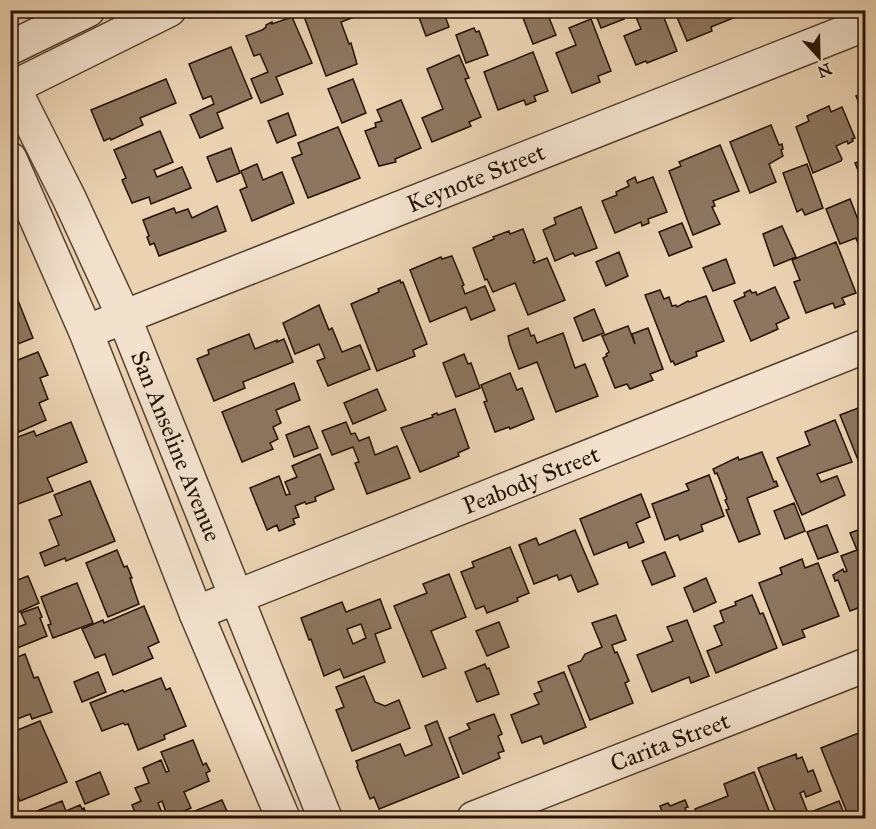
<svg xmlns="http://www.w3.org/2000/svg" width="876" height="829" font-family="'IM FELL Great Primer',serif">
<style>
.building{fill:#8c765f;stroke:#261105;stroke-width:1.5;fill-rule:evenodd}
.lines{fill:none;stroke-linecap:round;stroke-linejoin:round}
.minor-casing{stroke:#574230;stroke-width:36}
.minor{stroke:#f2e2cd;stroke-width:33}
.labels{text-anchor:middle;stroke-width:4.5;stroke-linejoin:round;paint-order:stroke}
.street-label{font-size:24px;fill:#261105;stroke:#f2e2cd}
</style>
<rect width="100%" height="100%" fill="#ebd3b2"/>
<filter id="stains"><feTurbulence type="fractalNoise" baseFrequency=".00333" numOctaves="4"/><feColorMatrix values="0 0 0 0 .2 0 0 0 0 .09 0 0 0 0 .02 0 0 0 .5 -.17"/></filter>
<radialGradient id="worn" r=".72"><stop offset=".6" stop-color="#630" stop-opacity="0"/><stop offset="1" stop-color="#630" stop-opacity=".3"/></radialGradient>
<!-- building -->
<g class="building">
<polygon points="360,10 362,14 341,22 349,44 351,43 357,64 326,76 302,11"/>
<polygon points="421,10 443,10 449,27 426,36 417,12"/>
<polygon points="520,10 546,10 556,35 533,44"/>
<polygon points="594,10 620,10 624,19 601,28"/>
<polygon points="633,10 661,10 677,51 647,63 646,61 636,65 624,36 641,29"/>
<polygon points="674,10 736,10 738,16 711,27 712,31 687,41"/>
<polygon points="292,17 312,63 276,77 283,94 261,103 251,79 268,72 260,54 254,56 246,36 262,30 266,27 266,25 272,22 272,24"/>
<polygon points="591,19 611,71 598,76 600,82 572,93 556,53 576,45 569,28"/>
<polygon points="474,28 476,32 479,31 488,55 466,63 456,35"/>
<polygon points="231,47 252,98 217,113 223,128 200,138 190,115 214,104 211,96 203,99 189,64"/>
<polygon points="533,52 548,91 534,96 536,101 526,105 524,100 498,110 484,72"/>
<polygon points="459,55 469,78 465,79 481,117 469,122 471,126 432,142 422,118 443,109 427,69"/>
<polygon points="166,79 176,103 140,118 143,125 111,140 110,138 104,141 91,110"/>
<polygon points="353,79 366,113 342,123 328,89"/>
<polygon points="866,92 866,117 865,118 856,96"/>
<polygon points="401,100 421,148 395,159 396,162 379,166 365,131 376,127 375,123 382,121 377,110"/>
<polygon points="829,106 831,112 842,107 855,138 852,139 853,141 848,144 847,141 836,146 842,159 841,161 813,173 796,127 809,121 807,116"/>
<polygon points="288,113 296,135 277,143 268,121"/>
<polygon points="771,125 779,145 782,144 783,149 781,150 783,156 769,164 776,182 750,193 730,142"/>
<polygon points="338,127 360,178 308,198 292,158 302,154 298,143"/>
<polygon points="160,131 173,162 154,170 157,177 182,167 191,188 151,204 149,197 132,203 122,180 126,178 114,150"/>
<polygon points="720,145 739,191 713,201 715,206 712,207 720,224 693,235 669,171 681,166 679,162"/>
<polygon points="231,148 240,173 217,182 207,157"/>
<polygon points="866,159 866,187 865,187 855,163"/>
<polygon points="257,164 263,180 282,172 294,203 252,221 240,190 247,187 241,171"/>
<polygon points="807,164 823,208 805,215 802,209 797,212 783,173"/>
<polygon points="635,177 637,183 653,177 667,212 648,219 649,223 642,226 641,222 615,233 602,201 617,195 616,192 629,186 627,181"/>
<polygon points="850,199 862,230 866,228 866,277 859,261 864,259 856,238 840,244 826,209"/>
<polygon points="217,206 226,231 159,256 154,243 150,245 147,237 149,236 143,220 174,208 176,213 188,209 192,218"/>
<polygon points="581,207 597,248 575,256 573,253 555,261 543,230 556,224 554,218"/>
<polygon points="682,223 692,247 669,256 659,232"/>
<polygon points="782,226 796,257 774,266 763,234"/>
<polygon points="523,229 535,260 533,261 534,263 547,258 565,300 528,315 515,283 493,292 487,279 485,280 473,248 494,239 493,237 509,231 510,234"/>
<polygon points="836,242 856,293 842,298 845,304 835,308 833,303 806,313 794,282 800,280 792,260"/>
<polygon points="619,252 628,276 606,286 596,262"/>
<polygon points="452,256 464,285 462,286 465,294 485,286 495,310 471,320 466,307 430,322 410,270 441,257 442,259"/>
<polygon points="726,259 735,283 713,291 703,268"/>
<polygon points="400,280 401,283 403,282 427,344 413,350 415,356 377,371 351,304 379,292 378,289"/>
<polygon points="775,287 789,318 776,324 778,329 751,341 734,301 745,296 744,293 750,290 752,293 756,292 757,295"/>
<polygon points="13,288 33,338 10,347 10,289"/>
<polygon points="660,290 664,299 669,297 672,306 676,305 677,307 688,301 689,302 706,296 724,341 696,352 697,356 675,365 673,361 671,362 645,295"/>
<polygon points="319,305 329,330 332,328 342,352 360,345 370,369 328,386 317,361 325,358 319,344 295,354 283,323"/>
<polygon points="594,309 604,333 583,341 574,318"/>
<polygon points="628,326 635,344 632,334 648,328 663,369 650,374 653,380 630,389 627,384 615,388 603,358 607,356 606,354 609,352 602,336"/>
<polygon points="528,328 531,336 534,335 537,343 563,333 575,368 585,364 598,396 556,412 537,362 519,369 510,345 508,336"/>
<polygon points="249,334 255,349 277,340 277,342 284,339 293,362 243,382 245,388 214,401 197,359 209,354 208,350"/>
<polygon points="38,352 48,375 40,378 48,399 39,403 46,420 19,432 18,429 10,433 10,363"/>
<polygon points="464,354 468,364 471,363 480,388 456,397 443,363"/>
<polygon points="510,373 517,390 522,388 534,419 510,429 509,427 495,432 484,402 487,401 481,385"/>
<polygon points="294,383 300,400 276,410 281,423 273,427 278,439 270,443 273,449 242,462 222,412"/>
<polygon points="377,389 386,410 353,424 344,403"/>
<polygon points="866,405 866,480 840,415"/>
<polygon points="455,409 469,448 458,453 459,456 420,472 401,428 433,417 432,415 437,413 438,415"/>
<polygon points="835,420 852,462 817,474 821,482 837,476 845,495 802,515 777,458 810,445 805,432"/>
<polygon points="71,422 87,462 47,478 53,491 10,507 10,440 34,431 36,436"/>
<polygon points="346,422 351,434 355,433 359,441 369,437 375,455 397,446 410,478 367,494 355,463 359,462 353,447 332,455 322,431"/>
<polygon points="309,426 318,448 294,457 286,435"/>
<polygon points="762,452 774,482 776,481 778,486 747,498 760,534 739,542 726,510 729,509 725,500 727,499 717,473 715,474 713,469 738,457 739,460"/>
<polygon points="320,454 334,489 315,497 316,501 306,504 305,502 295,506 299,517 293,519 295,524 279,531 277,525 267,530 250,488 279,476 286,495 290,494 285,482 297,477 292,466"/>
<polygon points="709,475 724,516 701,525 703,531 680,540 678,535 665,540 652,504 689,490 686,484"/>
<polygon points="90,481 115,541 66,561 65,558 45,566 40,553 59,545 49,520 62,515 54,495"/>
<polygon points="641,494 650,517 636,523 644,542 629,548 627,542 594,555 580,519"/>
<polygon points="794,503 805,531 785,539 774,511"/>
<polygon points="827,525 838,552 818,559 807,532"/>
<polygon points="866,527 866,605 850,611 838,580 835,581 833,575 843,569 844,572 847,571 841,556 857,550 850,533"/>
<polygon points="575,530 598,584 578,592 571,575 559,580 557,575 534,584 519,545 536,538 539,545"/>
<polygon points="510,547 529,593 517,598 518,601 487,613 484,606 476,609 461,572 474,567 472,562"/>
<polygon points="117,550 124,567 127,566 132,578 130,578 139,604 108,617 86,563"/>
<polygon points="665,552 675,576 652,585 642,561"/>
<polygon points="802,559 805,568 818,563 839,616 802,630 805,637 783,645 759,583 782,574 780,568"/>
<polygon points="449,574 466,617 431,631 446,668 423,677 394,606 427,593 423,584"/>
<polygon points="28,576 39,603 10,616 10,583"/>
<polygon points="706,578 716,602 694,612 684,588"/>
<polygon points="77,583 93,623 53,638 48,625 51,624 41,597"/>
<polygon points="752,595 760,614 763,613 777,648 716,673 707,651 722,645 714,626 724,622 720,611 736,605 735,602"/>
<path d="M380,599L391,628L375,634L385,662L344,678L340,669L324,676L311,639L309,640L301,618L342,602L346,612ZM361,624L366,638L353,644L347,629Z"/>
<polygon points="144,606 159,642 148,647 153,658 113,675 105,654 95,658 82,629 103,620 104,623"/>
<polygon points="38,607 42,617 40,618 47,636 10,651 10,630 26,624 21,613"/>
<polygon points="616,615 626,640 612,645 615,653 617,652 629,681 625,683 633,703 590,720 568,666 581,661 585,654 602,647 592,623"/>
<polygon points="687,620 709,676 691,683 689,677 652,692 637,655 673,641 667,627"/>
<polygon points="499,622 509,647 487,656 476,631"/>
<polygon points="25,654 34,678 38,677 52,712 32,719 30,714 10,722 10,660"/>
<polygon points="485,664 487,669 489,668 499,694 477,702 465,672"/>
<polygon points="98,672 106,692 82,702 74,682"/>
<polygon points="564,672 586,727 544,744 541,736 522,743 511,715 539,704 534,694 542,691 538,682"/>
<polygon points="364,676 375,702 385,706 399,700 410,728 352,751 336,710 344,707 336,687"/>
<polygon points="161,678 166,690 170,688 186,726 164,735 165,739 138,750 128,724 125,725 123,723 102,731 90,703 123,690 124,692"/>
<polygon points="494,714 502,734 498,736 504,751 498,753 500,758 463,774 449,738 470,729 467,724"/>
<polygon points="40,721 67,782 20,801 10,778 10,733"/>
<polygon points="437,721 459,777 379,809 374,797 370,799 357,767 358,766 356,761 400,744 405,756 432,745 425,726"/>
<polygon points="866,730 866,793 863,795 866,808 848,815 821,748"/>
<polygon points="193,740 203,765 206,763 210,771 206,773 209,781 184,792 191,808 168,818 162,801 158,803 164,818 137,818 132,805 141,801 135,788 149,783 143,768 161,760 166,772 169,771 161,752"/>
<polygon points="796,754 797,759 802,757 808,772 813,770 821,791 806,797 804,791 800,793 808,813 793,818 778,818 758,768"/>
<polygon points="100,772 109,794 85,804 76,782"/>
<polygon points="754,772 772,818 699,818 695,809 728,796 724,784"/>
<polygon points="222,800 230,818 180,818 180,817"/>
<polygon points="685,800 688,807 685,808 689,818 644,818 662,812 660,806 668,803 670,806"/>
<polygon points="62,801 66,811 80,805 82,809 84,808 87,816 85,816 86,818 34,818 32,813"/>
<polygon points="839,801 846,818 807,818 806,814"/>
</g>
<g class="lines">
<defs>
<g id="minor">
<polyline points="10,48 88,10"/>
<polyline points="10,81 69,198 124,317 325,818"/>
<polyline points="10,89 169,10"/>
<polyline points="10,159 86,332 196,613 283,818"/>
<polyline points="86,332 866,24"/>
<polyline points="196,613 866,346"/>
<polyline points="474,818 866,665"/>
</g>
</defs>
<!-- minor casing -->
<use href="#minor" class="minor-casing"/>
<!-- minor -->
<use href="#minor" class="minor"/>
</g>
<g class="labels">
<!-- street labels -->
<g class="street-label">
<text transform="translate(476 178) rotate(-22)" y="8">Keynote Street</text>
<text transform="translate(176 446) rotate(68)" y="8">San Anseline Avenue</text>
<text transform="translate(531 480) rotate(-22)" y="8">Peabody Street</text>
<text transform="translate(670 742) rotate(-21)" y="8">Carita Street</text>
</g>
</g>
<!-- margin -->
<rect width="876" height="829" fill="none" stroke="#ebd3b2" stroke-width="36"/>
<rect x="12" y="12" width="852" height="805" fill="none" stroke="#261105" stroke-width="3"/>
<rect x="18" y="18" width="840" height="793" fill="none" stroke="#261105" stroke-width="1.5"/>
<!-- north arrow -->
<g transform="translate(819 57) rotate(158)" stroke="#f2e2cd" stroke-width="4.5" paint-order="stroke">
<path d="M0-4.5L10 22L0 15L-10 22Z" fill="#261105"/>
<text y="-9" font-size="16" font-weight="bold" text-anchor="middle" fill="#261105">N</text>
</g>
<rect width="100%" height="100%" filter="url(#stains)"/>
<rect width="100%" height="100%" fill="url(#worn)"/>
</svg>
